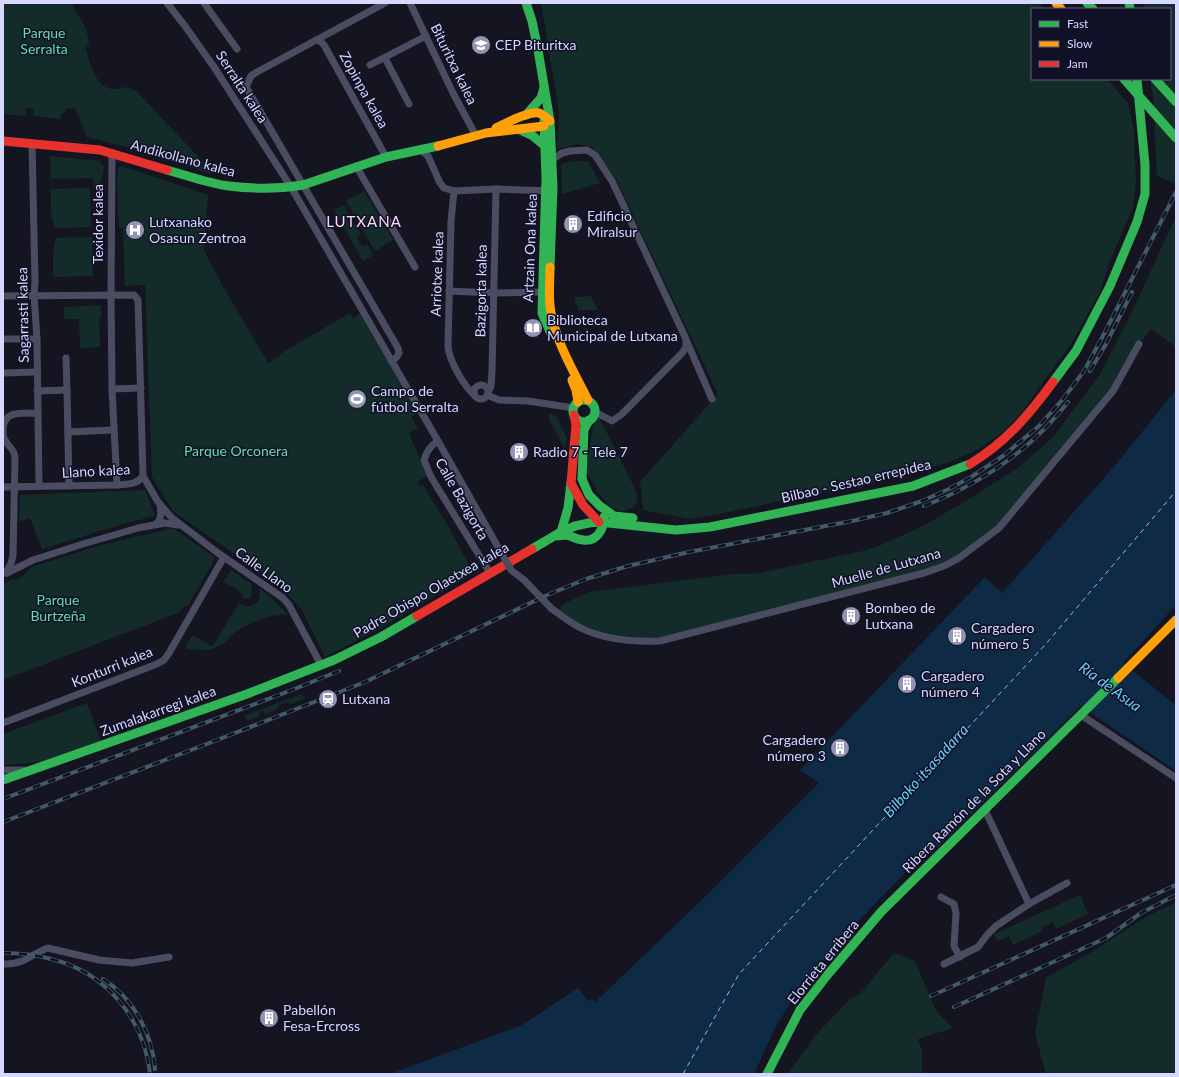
<svg xmlns="http://www.w3.org/2000/svg" width="1179" height="1077" font-family="Lato,sans-serif">
<style>
.green{fill:#132c29}
.water{fill:#0e2a44}
.lines{fill:none;stroke-linecap:round;stroke-linejoin:round}
.ferry{stroke:#66cefc;stroke-width:1;stroke-dasharray:5 4;stroke-linecap:butt}
.street{stroke:#4a4d62;stroke-width:7}
.fast{stroke:#30b455;stroke-width:9}
.slow{stroke:#ff9f0a;stroke-width:9}
.jam{stroke:#e5322d;stroke-width:9}
.rail-casing{stroke:#415b67;stroke-width:4}
.rail{stroke:#101026;stroke-width:2.5;stroke-dasharray:8;stroke-linecap:butt}
.street-bridge{stroke:#4a4d62;stroke-width:7}
.fast-bridge{stroke:#30b455;stroke-width:9}
.labels{text-anchor:middle;stroke-width:3;stroke-linejoin:round;paint-order:stroke}
.park-label{font-size:14px;fill:#62deab;stroke:#101026}
.poi-label{font-size:14px;fill:#d6d8fe;stroke:#101026;text-anchor:start}
.street-label{font-size:14px;fill:#d6d8fe;stroke:#101026}
.neighbourhood-label{font-size:15px;letter-spacing:1px;fill:#fed8f6;stroke:#101026}
.water-label{font-size:15px;font-style:italic;fill:#66cefc;stroke:#101026}
</style>
<rect width="100%" height="100%" fill="#151521"/>
<!-- green -->
<g class="green">
<path d="M3,3H72L74,9L86,28L89,43L86,48C89,61 96,90 114,89C127,88 126,84 138,93L212,171L210,174L146,152L87,137L75,108L66,109V113H61V119L33,116L34,108H26L25,116L3,114Z"/>
<polygon points="541,3 1039,3 1044,9 1032,9 1032,79 1107,79 1128,103 1134,130 1136,182 1133,208 1110,261 1100,292 1074,339 1022,412 1005,430 981,448 953,461 909,474 719,514 689,519 643,510 640,482 718,394 616,179 592,146 577,144 557,149 559,112"/>
<polygon points="1143,3 1176,3 1176,180 1174,183 1157,176 1153,97 1150,79 1170,79 1170,9 1144,9"/>
<polygon points="50,156 99,161 104,167 100,187 94,188 93,178 51,179"/>
<polygon points="573,161 588,161 600,183 562,194 561,164"/>
<polygon points="121,166 208,195 204,251 221,283 268,363 280,356 280,354 350,313 353,318 360,314 418,413 411,417 418,428 409,433 427,476 417,482 420,487 423,485 447,524 471,569 472,574 381,628 325,657 302,610 279,585 173,511 152,477 145,285 125,286 123,228 119,228 117,176 118,169"/>
<polygon points="90,188 91,227 55,228 51,213 51,189"/>
<polygon points="364,191 393,240 375,251 346,201"/>
<polygon points="344,205 361,235 357,237 362,247 367,244 373,255 363,261 334,210"/>
<polygon points="1176,216 1176,347 1151,329 1139,344 1113,391 999,528 944,566 660,641 596,634 555,612 565,603 590,592 733,574 754,574 863,551 879,546 923,526 964,502 1018,468 1053,437 1099,376 1131,314"/>
<polygon points="92,237 93,276 53,277 53,253 56,238"/>
<polygon points="591,296 598,310 578,310 577,304 575,303 575,297"/>
<polygon points="101,305 101,318 99,318 100,347 80,348 79,319 64,319 64,307"/>
<polygon points="551,414 556,416 567,438 565,449 549,420 549,415"/>
<path d="M599,417L637,493C638,501 637,506 630,509C609,519 596,487 586,472L594,419Z"/>
<polygon points="145,490 155,516 123,524 42,549 30,518 19,522 20,495"/>
<polygon points="173,528 214,557 212,564 188,605 183,607 180,612 3,680 3,584 12,579 17,580 24,575 32,567 60,558 98,546"/>
<polygon points="231,570 252,584 251,596 250,598 244,599 238,590 223,582"/>
<path d="M260,588L289,615C275,612 248,623 237,631C231,635 227,641 221,645C211,652 195,650 185,648L192,635L212,647L239,603C246,608 253,607 259,601Z"/>
<path d="M302,694L304,699L291,704L287,702C283,703 277,705 277,709L265,715L263,711L259,712L260,716L247,721L245,715Z"/>
<polygon points="87,703 101,741 43,762 3,765 3,734"/>
<polygon points="1080,895 1088,914 1056,929 1053,922 1041,928 1042,931 1013,945 1009,936 998,941 994,934"/>
<polygon points="1176,903 1176,1074 1046,1074 1035,1034 1046,978 1090,953 1149,915"/>
<polygon points="894,953 915,961 936,1011 953,1028 918,1039 922,1051 922,1074 788,1074 814,1037 850,999 860,994"/>
</g>
<!-- water -->
<polygon class="water" points="1176,390 1176,605 1123,663 1176,705 1176,771 1081,706 931,854 927,850 849,931 810,975 796,994 776,1026 754,1074 390,1074 522,1025 578,988 589,1001 592,999 595,1002 708,894 819,783 800,770 985,577 1002,593 1112,469"/>
<g class="lines">
<!-- ferry -->
<polyline class="ferry" points="683,1074 739,974 1045,645 1176,491"/>
<!-- street -->
<g class="street">
<polyline points="167,3 185,26 214,67 291,187 438,441 502,554"/>
<polyline points="204,3 237,49"/>
<polyline points="385,3 257,72 251,76 246,87 398,348 399,353 396,358 391,361"/>
<polyline points="410,3 453,93 476,136"/>
<polyline points="316,40 320,41 324,45 386,157"/>
<polyline points="385,58 409,104"/>
<polyline points="370,65 426,36"/>
<polyline points="32,143 35,282 34,295 37,339 39,486"/>
<polyline points="421,150 428,156 440,183 444,188 454,191 496,189 551,191"/>
<polyline points="112,153 111,296 112,389 117,485"/>
<polyline points="553,159 562,153 570,151 587,150 595,155 612,181 686,339 686,347 682,353 622,414 612,421 595,412"/>
<polyline points="356,166 415,267"/>
<path d="M454,191L451,221L448,346C449,361 464,386 475,396"/>
<polyline points="449,291 494,293 547,292"/>
<polyline points="3,296 134,295 138,300 143,476"/>
<polyline points="3,339 37,339"/>
<polyline points="687,342 712,399"/>
<polyline points="66,358 67,390"/>
<polyline points="3,373 37,372"/>
<circle cx="481" cy="392" r="7"/>
<polyline points="112,389 141,388"/>
<polyline points="37,391 67,390 69,486"/>
<polyline points="488,393 491,386 492,371 496,189"/>
<polyline points="487,395 499,400 528,401 574,408"/>
<polyline points="68,432 113,430"/>
<path d="M438,441C430,446 427,451 424,460L431,477L490,573"/>
<polyline points="143,476 158,502 172,518 218,553 283,598 289,605 321,665"/>
<path d="M3,487L117,485C127,484 137,485 143,476"/>
<path d="M156,524C162,519 161,513 160,504"/>
<path d="M6,573L11,563L13,556L15,457C14,448 7,446 4,438C3,436 3,432 3,429C4,409 23,414 38,413"/>
<polyline points="7,573 33,560 83,544 138,528 165,523 178,525"/>
<path d="M551,608C560,615 569,622 579,627C603,640 633,642 660,641L924,573L944,566L959,558L999,528L1113,391L1139,344"/>
<polyline points="1081,715 1176,778"/>
<polyline points="3,723 157,664 164,660 169,653 224,557"/>
<polyline points="3,770 24,770"/>
<polyline points="985,810 1029,904"/>
<polyline points="941,897 954,904 956,913 954,946 960,957"/>
<path d="M3,964C25,965 30,954 48,948L99,960L132,963L169,957"/>
<polyline points="944,964 978,947 987,935 996,926 1029,904 1067,883"/>
</g>
<!-- fast -->
<g class="fast">
<polyline points="526,3 532,21 538,50 550,121 553,187 550,267"/>
<polyline points="1087,3 1093,9"/>
<polyline points="1129,3 1130,9"/>
<polyline points="1155,79 1176,102"/>
<polyline points="526,115 541,98 544,88"/>
<polyline points="544,121 546,178 542,313 551,334"/>
<polyline points="518,129 533,136 545,146"/>
<path d="M167,170C186,175 210,184 229,186C253,189 279,189 303,185L386,157L438,146"/>
<polyline points="1053,382 1076,351 1110,286 1137,222 1145,194 1145,165 1137,79"/>
<circle cx="584" cy="411" r="11"/>
<polyline points="582,479 584,430 589,420"/>
<polyline points="582,479 589,495 600,506 614,516 633,518"/>
<polyline points="561,532 568,508 571,483"/>
<path d="M558,536C570,533 573,539 583,540C597,542 604,529 604,517"/>
<polyline points="532,549 561,532 575,526 589,523 599,522 676,530 710,527 913,486 970,464"/>
<polyline points="3,780 247,694 334,660 381,637 417,616"/>
<polyline points="767,1074 800,1010 829,973 881,912 1118,678"/>
</g>
<!-- slow -->
<g class="slow">
<polyline points="1056,3 1061,9"/>
<path d="M496,128C506,123 529,111 539,113C544,115 547,118 550,121"/>
<polyline points="438,146 486,133 544,126"/>
<path d="M550,267C550,282 548,298 551,313C557,344 574,372 588,400"/>
<polyline points="572,380 576,390 578,402"/>
<polyline points="1118,678 1176,620"/>
</g>
<!-- jam -->
<g class="jam">
<polyline points="3,141 100,150 167,170"/>
<path d="M970,464C1005,443 1029,415 1053,382"/>
<polyline points="571,483 576,425 574,415"/>
<polyline points="572,485 583,505 599,522"/>
<polyline points="417,616 532,549"/>
</g>
<defs>
<g id="rail">
<polyline points="1090,371 1106,344 1132,292"/>
<path d="M924,506C980,484 1031,450 1068,402"/>
<polyline points="3,799 292,690 339,671"/>
<polyline points="3,822 212,742 365,682 545,596 586,579 628,566 689,552 852,521 887,513 922,501 949,489 971,477 1003,456 1039,426 1063,399 1084,371 1105,332 1176,192"/>
<path d="M3,953C19,953 36,955 51,959C106,972 144,1019 150,1074"/>
<path d="M103,979C133,998 152,1032 155,1069"/>
<polyline points="931,996 1176,885"/>
<polyline points="954,1007 1106,938 1141,913 1176,895"/>
</g>
</defs>
<!-- rail casing -->
<use href="#rail" class="rail-casing"/>
<!-- rail -->
<use href="#rail" class="rail"/>
<!-- street-bridge -->
<polyline class="street-bridge" points="502,554 511,570 524,580 551,608"/>
<!-- fast-bridge -->
<polyline class="fast-bridge" points="1124,79 1176,138"/>
</g>
<!-- icons -->
<defs>
<symbol id="school-disc" viewBox="-11 -11 22 22"><circle r="9.5" fill="#9294b1" stroke="#101026"/><path d="M0-5L7-2L0 1L-7-2ZM-4 1L0 2.5L4 1V4Q0 6-4 4Z" fill="#fff"/></symbol>
<symbol id="building-disc" viewBox="-11 -11 22 22"><circle r="9.5" fill="#9294b1" stroke="#101026"/><path d="M-4-6H4V6H1V3H-1V6H-4ZM-2.5-4.3h1.7v1.8h-1.7ZM.8-4.3h1.7v1.8H.8ZM-2.5-1h1.7V.8h-1.7ZM.8-1h1.7V.8H.8Z" fill="#fff"/></symbol>
<symbol id="hospital-disc" viewBox="-11 -11 22 22"><circle r="9.5" fill="#9294b1" stroke="#101026"/><path d="M-5-5h3v3.5h4V-5h3V5h-3V1.5h-4V5h-3Z" fill="#fff"/></symbol>
<symbol id="library-disc" viewBox="-11 -11 22 22"><circle r="9.5" fill="#9294b1" stroke="#101026"/><path d="M-6-4Q-3-5.5-.7-3.5V5Q-3 3-6 4ZM6-4Q3-5.5 .7-3.5V5Q3 3 6 4Z" fill="#fff"/></symbol>
<symbol id="stadium-disc" viewBox="-11 -11 22 22"><circle r="9.5" fill="#9294b1" stroke="#101026"/><path d="M0-5a6.5 5 0 1 0 0 10a6.5 5 0 1 0 0-10ZM-3.5-1.8h7v3.6h-7Z" fill="#fff"/></symbol>
<symbol id="station-disc" viewBox="-11 -11 22 22"><circle r="9.5" fill="#9294b1" stroke="#101026"/><path d="M-3-6H3Q5-6 5-4V2Q5 4 3 4L4.5 6H3L1.5 4h-3L-3 6H-4.5L-3 4Q-5 4-5 2V-4Q-5-6-3-6ZM-3.5-4v3h7v-3ZM-3.5 1v1.5H-2V1ZM2 1v1.5H3.5V1Z" fill="#fff"/></symbol>
</defs>
<g fill-rule="evenodd">
<use href="#school-disc" x="470" y="34" width="22" height="22"/>
<use href="#building-disc" x="562" y="213" width="22" height="22"/>
<use href="#hospital-disc" x="124" y="219" width="22" height="22"/>
<use href="#library-disc" x="522" y="317" width="22" height="22"/>
<use href="#stadium-disc" x="346" y="388" width="22" height="22"/>
<use href="#building-disc" x="508" y="441" width="22" height="22"/>
<use href="#building-disc" x="840" y="605" width="22" height="22"/>
<use href="#building-disc" x="946" y="625" width="22" height="22"/>
<use href="#building-disc" x="896" y="673" width="22" height="22"/>
<use href="#station-disc" x="317" y="688" width="22" height="22"/>
<use href="#building-disc" x="829" y="737" width="22" height="22"/>
<use href="#building-disc" x="258" y="1007" width="22" height="22"/>
</g>
<g class="labels">
<!-- park labels -->
<g class="park-label">
<text x="44" y="38">Parque<tspan x="44" dy="16">Serralta</tspan></text>
<text x="236" y="456">Parque Orconera</text>
<text x="58" y="605">Parque<tspan x="58" dy="16">Burtzeña</tspan></text>
</g>
<!-- poi labels -->
<g class="poi-label">
<text x="495" y="50">CEP Bituritxa</text>
<text x="587" y="221">Edificio<tspan x="587" dy="16">Miralsur</tspan></text>
<text x="149" y="227">Lutxanako<tspan x="149" dy="16">Osasun Zentroa</tspan></text>
<text x="547" y="325">Biblioteca<tspan x="547" dy="16">Municipal de Lutxana</tspan></text>
<text x="371" y="396">Campo de<tspan x="371" dy="16">fútbol Serralta</tspan></text>
<text x="533" y="457">Radio 7 - Tele 7</text>
<text x="865" y="613">Bombeo de<tspan x="865" dy="16">Lutxana</tspan></text>
<text x="971" y="633">Cargadero<tspan x="971" dy="16">número 5</tspan></text>
<text x="921" y="681">Cargadero<tspan x="921" dy="16">número 4</tspan></text>
<text x="342" y="704">Lutxana</text>
<text x="826" y="745" text-anchor="end">Cargadero<tspan x="826" dy="16">número 3</tspan></text>
<text x="283" y="1015">Pabellón<tspan x="283" dy="16">Fesa-Ercross</tspan></text>
</g>
<!-- street labels -->
<g class="street-label">
<text transform="translate(454 64) rotate(64)" y="5">Bituritxa kalea</text>
<text transform="translate(242 87) rotate(57)" y="5">Serralta kalea</text>
<text transform="translate(364 90) rotate(61)" y="5">Zopinpa kalea</text>
<text transform="translate(183 158) rotate(15)" y="5">Andikollano kalea</text>
<text transform="translate(98 224) rotate(-90)" y="5">Texidor kalea</text>
<text transform="translate(530 248) rotate(-88)" y="5">Artzain Ona kalea</text>
<text transform="translate(437 274) rotate(-88)" y="5">Arriotxe kalea</text>
<text transform="translate(481 291) rotate(-89)" y="5">Bazigorta kalea</text>
<text transform="translate(23 315) rotate(-91)" y="5">Sagarrasti kalea</text>
<text transform="translate(96 471) rotate(-3)" y="5">Llano kalea</text>
<text transform="translate(856 481) rotate(-13)" y="5">Bilbao - Sestao errepidea</text>
<text transform="translate(462 499) rotate(60)" y="5">Calle Bazigorta</text>
<text transform="translate(886 568) rotate(-16)" y="5">Muelle de Lutxana</text>
<text transform="translate(264 570) rotate(36)" y="5">Calle Llano</text>
<text transform="translate(431 590) rotate(-30)" y="5">Padre Obispo Olaetxea kalea</text>
<text transform="translate(112 667) rotate(-22)" y="5">Konturri kalea</text>
<text transform="translate(158 711) rotate(-20)" y="5">Zumalakarregi kalea</text>
<text transform="translate(974 801) rotate(-45)" y="5">Ribera Ramón de la Sota y Llano</text>
<text transform="translate(823 962) rotate(-51)" y="5">Elorrieta erribera</text>
</g>
<!-- neighbourhood labels -->
<g class="neighbourhood-label">
<text x="364" y="227">LUTXANA</text>
</g>
<!-- water labels -->
<g class="water-label">
<text transform="translate(1110 687) rotate(36)" y="5">Ría de Asua</text>
<text transform="translate(926 771) rotate(-48)" y="5">Bilboko itsasadarra</text>
</g>
</g>
<!-- border -->
<rect width="1179" height="1077" fill="none" stroke="#d6d8fe" stroke-width="8"/>
<!-- legend -->
<rect x="1031" y="8" width="140" height="72" fill="#101026" stroke="#5f607c"/>
<rect x="1039" y="21" width="20" height="6" fill="#30b455" stroke="#5f607c"/>
<text x="1067" y="28" font-size="12" fill="#d6d8fe">Fast</text>
<rect x="1039" y="41" width="20" height="6" fill="#ff9f0a" stroke="#5f607c"/>
<text x="1067" y="48" font-size="12" fill="#d6d8fe">Slow</text>
<rect x="1039" y="61" width="20" height="6" fill="#e5322d" stroke="#5f607c"/>
<text x="1067" y="68" font-size="12" fill="#d6d8fe">Jam</text>
</svg>
